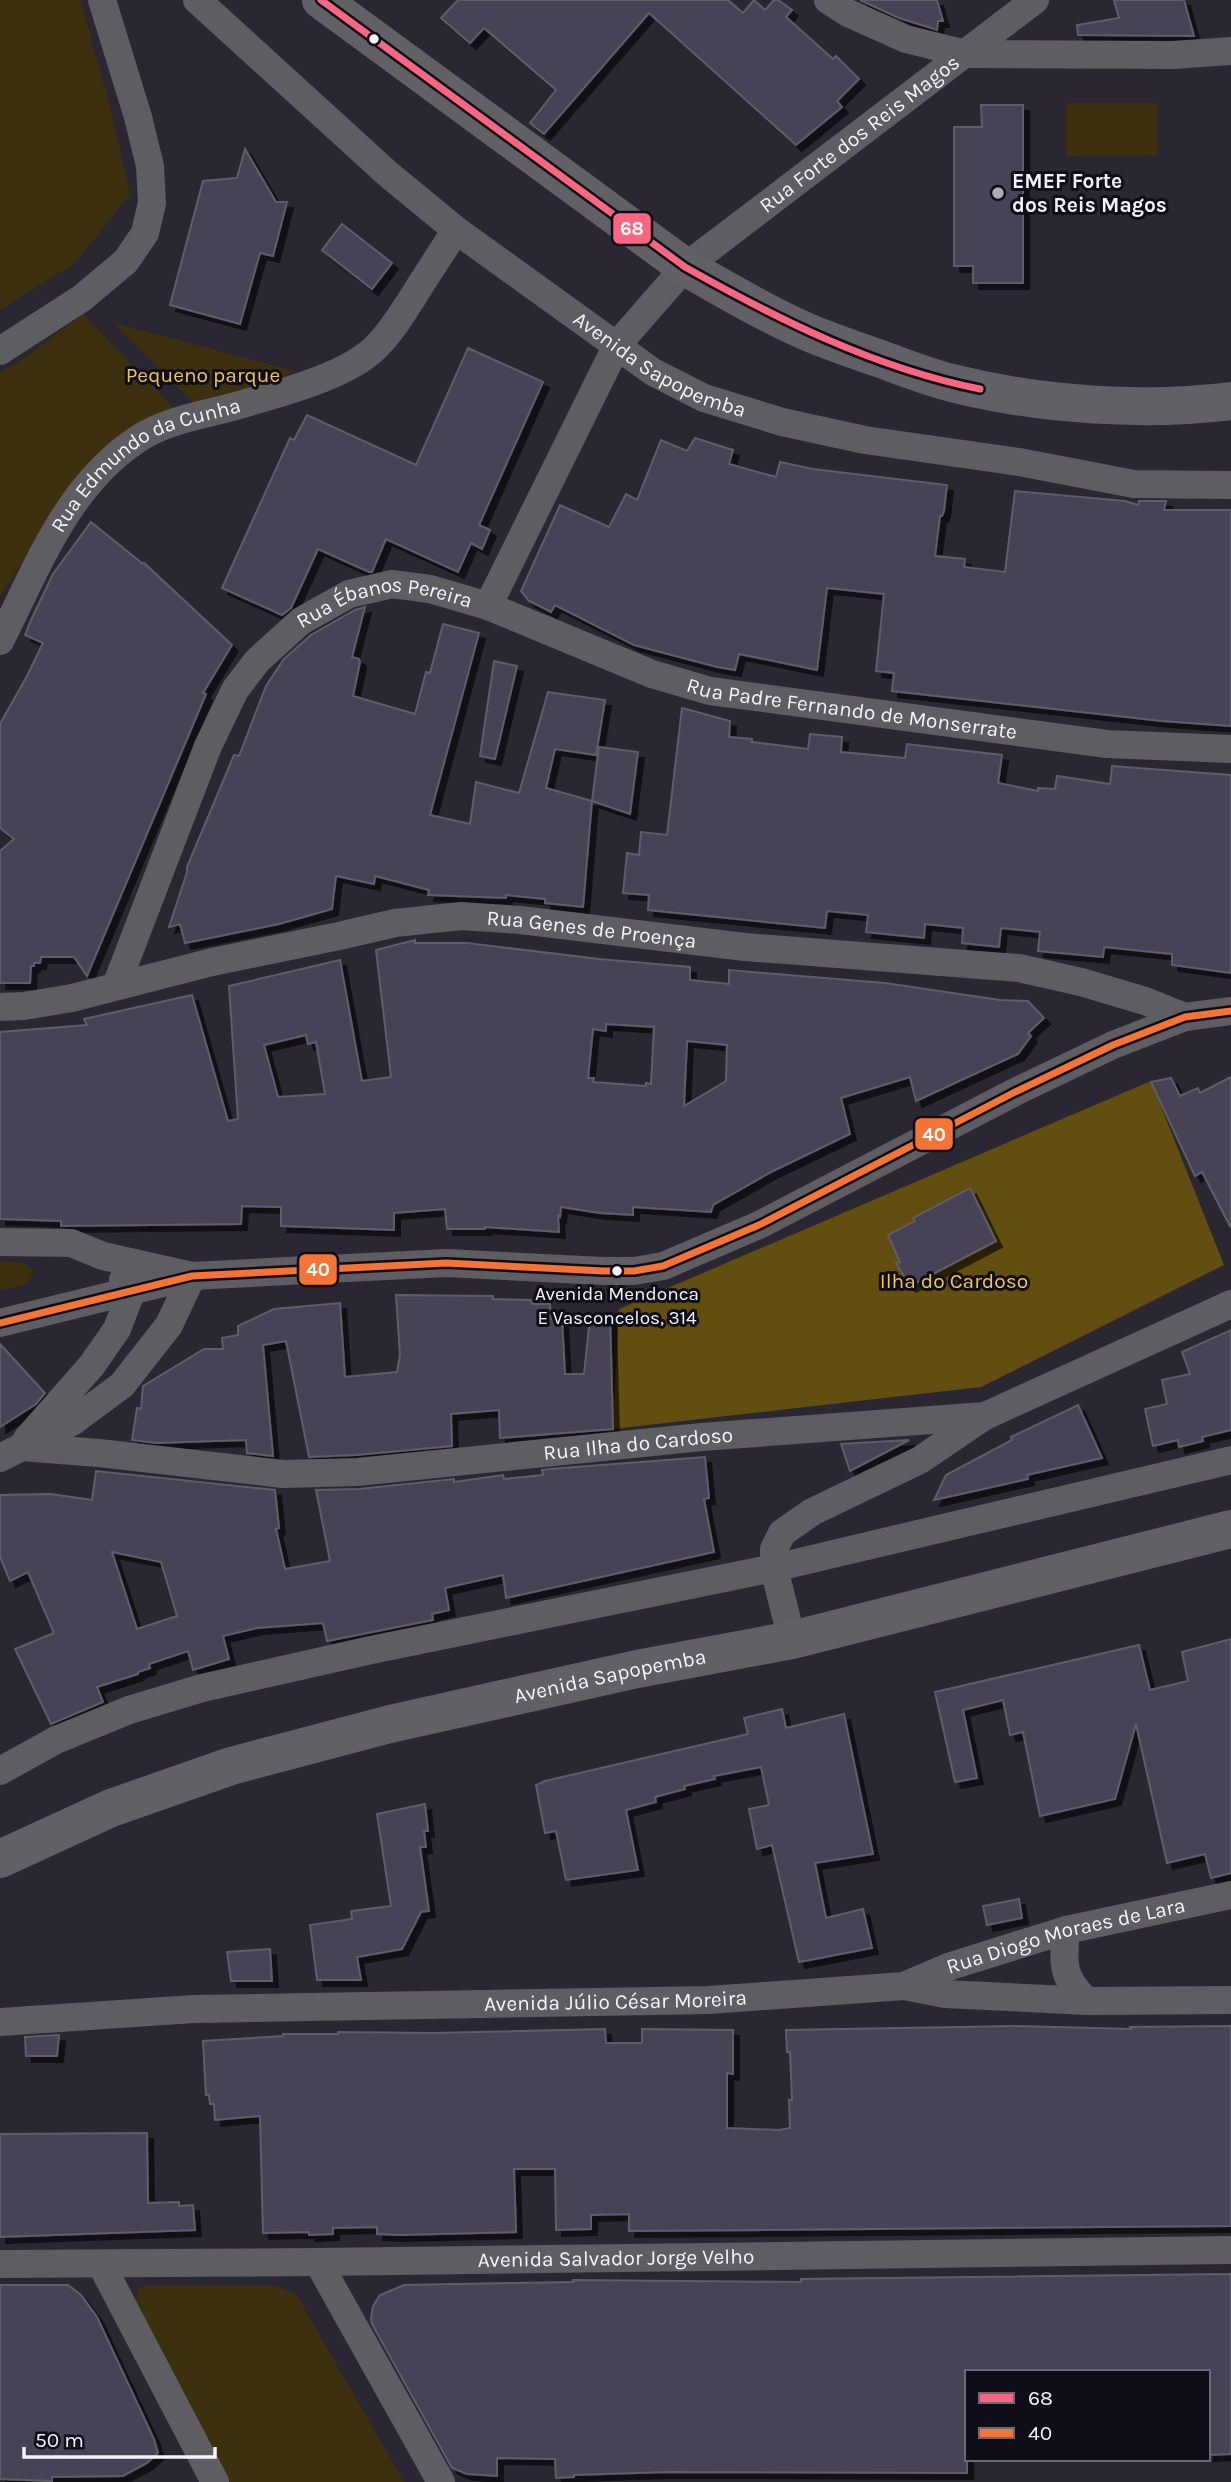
<svg xmlns="http://www.w3.org/2000/svg" width="1231" height="2482" font-family="Karla,sans-serif">
<style>
.green{fill:#3c300e}
.forest{fill:#624e0e}
.building{fill:#474255;stroke:#5f5d67;stroke-width:2;fill-rule:evenodd;filter:url(#shadow)}
.lines{fill:none;stroke-linecap:round;stroke-linejoin:round}
.street{stroke:#5e5d62;stroke-width:28}
.secondary{stroke:#606065;stroke-width:38}
.bus-1-casing{stroke:#0f0d17;stroke-width:12}
.bus-2-casing{stroke:#0f0d17;stroke-width:12}
.bus-1{stroke:#fa6682;stroke-width:7}
.bus-2{stroke:#f57335;stroke-width:7}
.bus-dot{fill:#f4f2ff;stroke:#0f0d17;stroke-width:2.5}
.poi-dot{fill:#adabb8;stroke:#0f0d17;stroke-width:2.5}
.labels{text-anchor:middle;stroke-width:6;stroke-linejoin:round;paint-order:stroke}
.bus-label{font-size:19px;fill:#f4f2ff;stroke:#0f0d17}
.street-label{font-size:21px;fill:#f4f2ff;stroke:#0f0d17}
.poi-label{font-size:21px;font-weight:bold;fill:#f4f2ff;stroke:#0f0d17;text-anchor:start}
.park-label{font-size:21px;fill:#efc64e;stroke:#0f0d17}
.line-badge{stroke:#0f0d17;stroke-width:2.5}
.badge-label{font-size:19px;text-anchor:middle;font-weight:bold;fill:#fff}
</style>
<defs>
<filter id="shadow"><feDropShadow dx="6" dy="6" stdDeviation="0" flood-color="#0009"/></filter>
</defs>
<rect width="100%" height="100%" fill="#2a2733"/>
<!-- green -->
<g class="green">
<polygon points="0,0 80,0 109,101 130,194 75,263 0,310"/>
<polygon points="1066,103 1158,103 1158,155 1066,156"/>
<polygon points="83,314 179,414 81,475 0,596 0,372 23,359"/>
<polygon points="114,323 294,371 275,381 196,405"/>
<path d="M0,1262C12,1262 27,1260 33,1271C31,1288 14,1287 0,1290Z"/>
<polygon points="154,2285 274,2285 296,2294 404,2482 230,2482 136,2299 137,2290 143,2286"/>
</g>
<!-- forest -->
<polygon class="forest" points="1151,1081 1224,1265 981,1387 613,1429 619,1309"/>
<!-- building -->
<g class="building">
<polygon points="458,0 728,0 743,13 754,0 765,10 774,0 778,0 792,10 786,17 833,59 836,56 859,79 837,101 842,107 796,145 649,13 544,134 530,123 556,90 484,28 470,43 441,18"/>
<polygon points="860,0 937,0 943,21 938,21 937,30 928,27 899,18"/>
<polygon points="1114,0 1184,0 1194,36 1078,35 1077,25 1119,18"/>
<polygon points="981,105 1023,105 1023,283 973,283 973,266 954,266 954,127 982,127"/>
<polygon points="245,149 276,202 287,202 273,256 260,253 240,324 170,305 203,181 237,178"/>
<polygon points="342,224 392,263 372,289 322,250"/>
<polygon points="468,348 543,382 479,525 490,530 482,549 471,543 458,572 386,539 372,572 369,572 318,549 291,608 282,615 222,588 290,438 294,440 307,415 416,465"/>
<polygon points="695,438 733,450 729,464 776,477 780,462 813,469 947,485 944,511 942,516 940,516 935,556 965,559 964,567 1005,572 1015,491 1125,501 1138,505 1139,501 1166,501 1164,510 1231,510 1231,726 1162,721 892,691 894,673 876,671 884,594 827,588 817,670 739,654 735,670 717,667 634,645 555,605 551,612 529,601 521,591 560,505 609,527 626,494 637,500 661,440 687,451"/>
<polygon points="91,522 143,564 144,563 232,645 203,693 206,694 87,976 74,957 41,957 40,963 34,963 34,966 31,966 30,983 0,983 0,851 14,839 0,828 0,724 27,676 43,643 25,635 31,620 53,574"/>
<polygon points="365,607 352,657 359,659 360,662 353,696 415,714 426,672 430,673 443,624 479,633 430,815 470,824 476,782 519,793 548,692 605,700 596,755 555,749 546,788 592,801 583,907 545,903 545,899 506,895 506,898 428,895 429,890 375,876 374,884 336,876 332,909 279,924 185,943 180,924 169,927 187,872 187,867 234,755 239,756 266,686 284,659 311,635 355,610"/>
<polygon points="494,661 517,666 495,759 480,756"/>
<polygon points="682,708 730,721 729,737 752,739 752,742 808,749 810,734 842,737 841,752 905,758 907,744 1002,755 998,783 1038,791 1038,788 1055,789 1057,776 1110,784 1112,766 1231,775 1231,973 1172,965 1172,954 1104,947 1103,957 1038,951 1040,932 1001,928 999,947 962,943 963,928 925,924 924,938 866,932 868,915 827,911 825,928 648,910 649,895 623,893 627,853 639,855 641,832 667,835"/>
<polygon points="599,747 638,752 630,814 592,801"/>
<path d="M415,940V943H467L599,959L690,967V980L729,984V970L885,983L1000,1000L1028,1001L1044,1018L1028,1033L1031,1036L1018,1054L916,1101L910,1077L841,1098L850,1134L773,1171L713,1205L711,1212L633,1207V1215L600,1213L561,1207L560,1217L558,1216L559,1232L485,1227V1229H447L445,1209L394,1213V1230L281,1226V1207L242,1206L241,1224L61,1226V1221L0,1219V1032L87,1025L84,1019L192,995L228,1121L238,1119L229,986L340,960L362,1081L391,1077L376,950ZM606,1024L654,1027L651,1084L646,1083V1086L593,1082L594,1078H588L593,1029L606,1031ZM306,1035L308,1044L316,1042L325,1094L278,1097L264,1045ZM687,1041L727,1045L726,1081L684,1106Z"/>
<polygon points="1231,1077 1231,1228 1202,1172 1195,1176 1151,1082 1171,1078 1180,1096 1198,1088 1200,1093"/>
<polygon points="970,1188 996,1241 910,1286 896,1263 900,1262 888,1235 915,1221 913,1218"/>
<polygon points="396,1295 493,1296 493,1299 531,1300 532,1304 550,1304 551,1319 562,1319 565,1374 584,1374 590,1317 610,1316 613,1429 500,1438 499,1410 451,1414 452,1446 356,1455 309,1457 286,1341 263,1345 273,1456 247,1453 246,1440 156,1443 132,1440 137,1408 141,1409 143,1386 204,1349 223,1349 222,1338 238,1335 238,1326 274,1309 340,1303 345,1377 397,1372 400,1355"/>
<polygon points="1231,1330 1231,1430 1202,1437 1203,1441 1179,1447 1178,1440 1153,1446 1145,1409 1167,1404 1162,1380 1190,1374 1182,1352"/>
<polygon points="0,1344 45,1393 36,1404 0,1427"/>
<polygon points="1078,1405 1102,1458 1027,1475 1028,1479 934,1500 946,1475 1012,1440 1011,1437"/>
<polygon points="909,1440 850,1471 841,1444"/>
<path d="M705,1457L709,1498L704,1499L714,1552L506,1598L503,1575L445,1588L449,1610L432,1614L433,1620L327,1641L323,1623L257,1628L223,1636L229,1659L193,1670L188,1651L149,1664L150,1668L138,1672V1674L97,1687L103,1702L51,1724L15,1649L54,1633L28,1572L10,1581L0,1557V1495L51,1494L92,1500L96,1471L275,1490L279,1528L276,1529L285,1569L330,1561L316,1490L359,1489L454,1479V1482L503,1475L504,1479L543,1475L542,1470L550,1469ZM112,1552L161,1562L177,1616L137,1629Z"/>
<polygon points="1231,1639 1231,1873 1211,1878 1205,1854 1167,1863 1136,1724 1115,1799 1040,1816 1023,1732 1010,1735 1003,1700 963,1710 977,1778 955,1782 935,1692 1139,1645 1150,1690 1188,1681 1182,1652"/>
<polygon points="782,1709 786,1728 844,1714 873,1854 815,1863 826,1918 863,1909 872,1948 799,1962 772,1845 757,1849 749,1809 769,1805 761,1767 714,1776 715,1779 684,1786 685,1789 655,1797 656,1802 626,1810 638,1870 566,1880 556,1831 545,1833 536,1785 545,1781 748,1734 744,1718"/>
<polygon points="425,1804 428,1831 424,1831 426,1847 420,1847 429,1911 421,1912 402,1949 357,1957 361,1980 317,1980 310,1925 352,1919 351,1911 391,1906 377,1814"/>
<polygon points="1019,1899 1022,1918 987,1925 983,1906"/>
<polygon points="270,1949 272,1981 231,1981 227,1952"/>
<polygon points="1017,2026 1131,2029 1130,2027 1231,2026 1231,2226 629,2231 629,2214 591,2215 591,2229 556,2230 555,2169 514,2169 516,2232 400,2235 377,2234 377,2227 333,2228 333,2234 309,2235 309,2232 263,2233 260,2116 215,2120 214,2104 210,2104 209,2095 206,2095 203,2041 283,2036 283,2034 338,2034 338,2032 433,2033 605,2029 606,2043 642,2043 642,2029 733,2030 733,2074 727,2073 727,2128 779,2130 790,2128 789,2100 792,2100 790,2052 787,2052 786,2030"/>
<polygon points="59,2035 57,2056 26,2056 25,2037"/>
<polygon points="147,2133 148,2203 179,2202 179,2206 193,2205 195,2230 0,2237 0,2134"/>
<polygon points="1231,2274 1231,2454 1208,2455 1208,2372 967,2372 967,2473 668,2472 574,2475 574,2477 556,2478 555,2459 497,2458 497,2476 467,2474 452,2468 372,2324 371,2319 373,2306 380,2295 404,2285 573,2282 573,2280 801,2282 801,2279"/>
<polygon points="0,2285 68,2285 81,2295 97,2317 154,2439 158,2453 147,2463 123,2476 52,2477 52,2481 0,2479"/>
</g>
<g class="lines">
<!-- street -->
<g class="street">
<path id="s1" d="M197,0L388,174L456,230L653,372L704,398L782,422L865,440L1019,462L1134,484L1231,485"/>
<polyline points="828,0 848,13 906,39 966,54 1173,55 1231,51"/>
<polyline points="0,351 82,298 126,261 145,233 152,203 150,166 138,117 102,0"/>
<path id="s2" d="M488,606L617,345L685,267L1035,0"/>
<path id="s3" d="M0,641C37,569 65,489 135,441C164,420 205,415 239,405C280,393 345,377 375,348C391,333 401,315 413,297C427,274 442,252 456,230"/>
<path id="s4" d="M116,986L208,746L235,690L257,661L301,621L349,594L392,584L430,589L488,606L652,674L710,691L1107,744L1231,749"/>
<path id="s5" d="M0,1007L24,1006L72,998L212,962L339,936L395,923L461,916L520,920L745,947L1019,968L1081,982L1145,1001L1185,1017"/>
<polyline points="0,1242 71,1243 103,1256 192,1276 169,1325 122,1385 72,1422 0,1458"/>
<polyline points="0,1323 192,1276 446,1263 603,1271 634,1271 663,1266 759,1225 1015,1092 1113,1045 1185,1017 1231,1011"/>
<polyline points="27,1439 92,1365 117,1329 132,1290 123,1280"/>
<path id="s6" d="M21,1447L99,1453L283,1474L357,1472L702,1437L985,1416L1231,1304"/>
<polyline points="792,1640 774,1568 774,1549 782,1533 812,1512 920,1460 985,1416"/>
<polyline points="0,1771 56,1740 129,1710 202,1688 371,1650 774,1568 1231,1460"/>
<path d="M1066,1930C1063,1962 1061,1978 1087,2001"/>
<path id="s7" d="M904,1986L951,1966L1066,1930L1231,1895"/>
<path id="s8" d="M0,2022L194,2009L709,2000L904,1986L945,1994L1087,2001L1231,2000"/>
<polyline points="318,2262 441,2482"/>
<path id="s9" d="M0,2264L318,2262L1231,2250"/>
<polyline points="101,2264 215,2482"/>
</g>
<!-- secondary -->
<g class="secondary">
<path d="M321,0L685,267C728,291 771,317 817,336C838,344 860,352 881,359C905,368 928,377 952,383C1039,405 1142,412 1231,401"/>
<path id="s10" d="M0,1859L111,1808L231,1766L390,1724L637,1669L792,1640L1231,1529"/>
</g>
<defs>
<path id="bus-1" d="M321,0L685,267C777,319 875,368 980,389"/>
<polyline id="bus-2" points="0,1323 192,1276 446,1263 603,1271 634,1271 663,1266 759,1225 1015,1092 1113,1045 1185,1017 1231,1011"/>
</defs>
<!-- bus-1 casing -->
<use href="#bus-1" class="bus-1-casing"/>
<!-- bus-2 casing -->
<use href="#bus-2" class="bus-2-casing"/>
<!-- bus-1 -->
<use href="#bus-1" class="bus-1"/>
<!-- bus-2 -->
<use href="#bus-2" class="bus-2"/>
</g>
<!-- markers -->
<g class="bus-dot">
<circle cx="374" cy="39" r="6"/>
<circle cx="617" cy="1271" r="6"/>
</g>
<circle class="poi-dot" cx="998" cy="193" r="7"/>
<g class="labels">
<!-- bus labels -->
<g class="bus-label">
<text x="617" y="1300">Avenida Mendonca<tspan x="617" dy="24">E Vasconcelos, 314</tspan></text>
</g>
<!-- street labels -->
<g class="street-label">
<text dy="7" stroke="none"><textPath href="#s2" startOffset="614">Rua Forte dos Reis Magos</textPath></text>
<text dy="7" stroke="none"><textPath href="#s1" startOffset="592">Avenida Sapopemba</textPath></text>
<text dy="7" stroke="none"><textPath href="#s3" startOffset="240">Rua Edmundo da Cunha</textPath></text>
<text dy="7" stroke="none"><textPath href="#s4" startOffset="504">Rua Ébanos Pereira</textPath></text>
<text dy="7" stroke="none"><textPath href="#s4" startOffset="994">Rua Padre Fernando de Monserrate</textPath></text>
<text dy="7" stroke="none"><textPath href="#s5" startOffset="602">Rua Genes de Proença</textPath></text>
<text dy="7" stroke="none"><textPath href="#s6" startOffset="620">Rua Ilha do Cardoso</textPath></text>
<text dy="7" stroke="none"><textPath href="#s10" startOffset="639">Avenida Sapopemba</textPath></text>
<text dy="7" stroke="none"><textPath href="#s7" startOffset="170">Rua Diogo Moraes de Lara</textPath></text>
<text dy="7" stroke="none"><textPath href="#s8" startOffset="616">Avenida Júlio César Moreira</textPath></text>
<text dy="7" stroke="none"><textPath href="#s9" startOffset="616">Avenida Salvador Jorge Velho</textPath></text>
</g>
<!-- poi labels -->
<g class="poi-label">
<text x="1012" y="188">EMEF Forte<tspan x="1012" dy="24">dos Reis Magos</tspan></text>
</g>
<!-- park labels -->
<g class="park-label">
<text x="203" y="382">Pequeno parque</text>
<text x="954" y="1288">Ilha do Cardoso</text>
</g>
</g>
<g class="line-badge">
<rect x="612" y="212" width="40" height="33" rx="7" fill="#fa6682"/>
<rect x="914" y="1117" width="40" height="34" rx="7" fill="#f57335"/>
<rect x="298" y="1253" width="40" height="33" rx="7" fill="#f57335"/>
</g>
<g class="badge-label">
<text x="632" y="235">68</text>
<text x="934" y="1141">40</text>
<text x="318" y="1276">40</text>
</g>
<!-- legend -->
<rect x="965" y="2370" width="245" height="91" fill="#0f0d17" stroke="#6b6974" stroke-width="2"/>
<rect x="979" y="2393" width="35" height="10" fill="#fa6682" stroke="#6b6974" stroke-width="2"/>
<text x="1028" y="2405" font-size="21" fill="#f4f2ff">68</text>
<rect x="979" y="2428" width="35" height="10" fill="#f57335" stroke="#6b6974" stroke-width="2"/>
<text x="1028" y="2440" font-size="21" fill="#f4f2ff">40</text>
<!-- scale -->
<path d="M24 2447v10h191v-10" fill="none" stroke="#f4f2ff" stroke-width="3.5"/>
<text x="35" y="2447" font-size="21" fill="#f4f2ff" stroke="#0f0d17" stroke-width="5" paint-order="stroke">50 m</text>
</svg>
